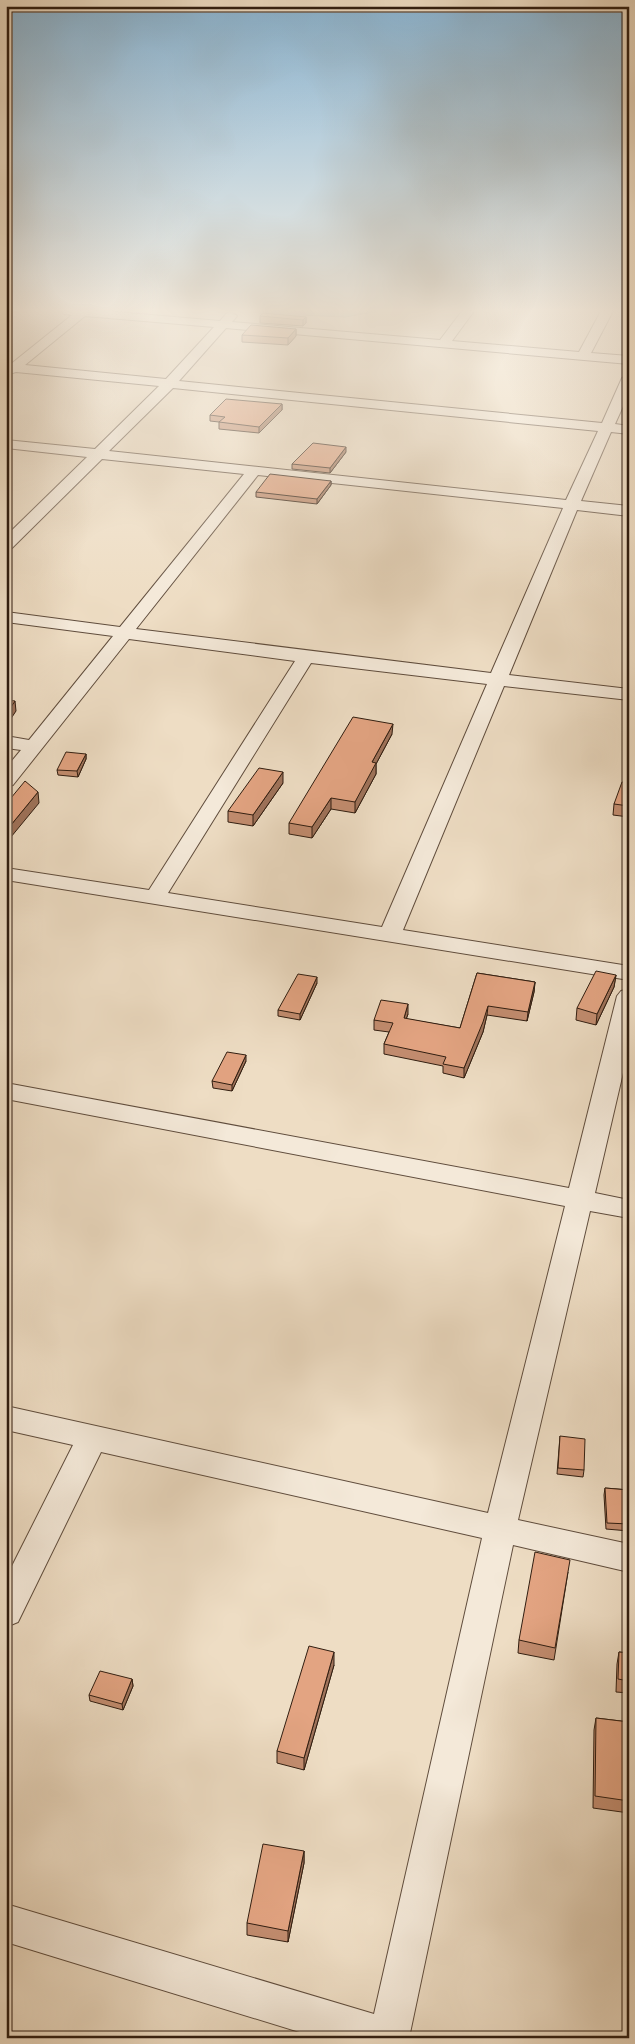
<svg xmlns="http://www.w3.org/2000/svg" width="635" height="2044" font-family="'IM FELL DW Pica',serif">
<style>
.water{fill:#9cbabc;stroke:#717b77}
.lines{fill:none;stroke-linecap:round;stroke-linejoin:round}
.minor-casing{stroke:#604d3d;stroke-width:2}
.minor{fill:#f4e9d9;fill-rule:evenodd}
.wall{fill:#c38d70;stroke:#301d10}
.shaded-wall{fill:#9f735b;stroke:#301d10}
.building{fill:#e3a482;stroke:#301d10}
</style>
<rect width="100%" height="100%" fill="#eeddc4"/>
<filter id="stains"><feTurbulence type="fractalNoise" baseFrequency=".004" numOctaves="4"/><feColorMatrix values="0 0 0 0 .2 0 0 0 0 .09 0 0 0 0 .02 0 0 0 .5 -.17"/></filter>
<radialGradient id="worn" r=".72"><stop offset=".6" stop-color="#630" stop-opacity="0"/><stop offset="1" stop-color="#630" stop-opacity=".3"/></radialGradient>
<!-- water -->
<polygon class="water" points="258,311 378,311 345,317 301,315 277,317 260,314"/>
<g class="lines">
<defs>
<g id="minor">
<path d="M62,311H105L220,321L227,313L231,312L237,316L232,322L440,340L462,311H474L452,341L579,352L601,311H613L591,353L629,356V364L226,328L179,381L602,423L622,378L629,374V393L615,424L629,426V434L611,432L581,501L629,506V516L577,510L509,675L629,689V700L504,686L403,930L629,966V980L6,880V868L149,890L295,661L129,639L13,785L6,787V768L21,750L6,748V736L29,740L113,636L6,622V612L120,627L244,474L102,459L12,548L6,550V536L87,457L6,448V440L95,449L159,386L16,372L6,375V363L11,364L72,315L64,314ZM85,316L214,327L166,379L25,365ZM173,388L598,431L566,500L109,451ZM258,475L563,508L491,673L136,629ZM311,663L487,684L382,927L168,893Z"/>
<polygon points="629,989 629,1047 595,1193 629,1200 629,1218 590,1211 518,1520 629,1544 629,1572 513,1545 409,2038 319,2038 6,1942 6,1904 374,2014 482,1538 101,1452 18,1622 6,1627 6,1578 73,1445 6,1430 6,1406 488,1513 565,1206 6,1099 6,1083 569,1188 617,996 621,991"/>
</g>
</defs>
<!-- minor casing -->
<use href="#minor" class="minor-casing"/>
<!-- minor -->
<use href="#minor" class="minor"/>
</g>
<!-- wall -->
<g class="wall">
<polygon points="260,316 306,317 306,323 303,326 260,323"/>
<polygon points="296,329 296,336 288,345 242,342 242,335"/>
<polygon points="282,404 282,410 259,433 219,429 219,422 210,421 210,415"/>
<polygon points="346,452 330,473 292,469 292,464"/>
<polygon points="331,481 331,485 317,504 256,497 256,492"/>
<polygon points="392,734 376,764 376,774 355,813 331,809 312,838 289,834 289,823"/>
<polygon points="86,754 86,759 78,777 58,775 57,770"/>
<polygon points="283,783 253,826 228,822 228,811"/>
<polygon points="629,783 629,817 613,815 614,804"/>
<polygon points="477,973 535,982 534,992 527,1021 487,1015 483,1032 464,1078 443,1073 443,1066 384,1054 384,1044 389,1032 374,1030 374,1020 408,1014 406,1019 460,1028"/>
<polygon points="616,975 614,987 596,1025 576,1020 577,1008"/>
<polygon points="317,983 300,1020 278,1016 278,1010"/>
<polygon points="246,1061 232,1091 213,1088 212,1081"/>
<polygon points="560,1436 584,1470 583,1477 557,1474"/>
<polygon points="605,1488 629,1490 629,1531 606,1529 604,1495"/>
<polygon points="568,1572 554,1660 518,1653 519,1640"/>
<polygon points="619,1652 629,1653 629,1693 616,1692 617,1664"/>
<polygon points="334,1665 304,1770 277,1763 277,1751"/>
<polygon points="132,1679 133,1686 123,1710 90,1701 89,1695"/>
<polygon points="596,1718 629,1722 629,1813 593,1808 594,1730"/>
<polygon points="304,1851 304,1863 288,1942 247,1935 247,1923"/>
</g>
<!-- shaded-wall -->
<g class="shaded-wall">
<polygon points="306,317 306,323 303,326 303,320"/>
<polygon points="296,329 296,336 288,345 288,338"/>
<polygon points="282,404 282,410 259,433 259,427"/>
<polygon points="346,447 346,452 330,473 330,468"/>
<polygon points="331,481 331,485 317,504 317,499"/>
<polygon points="15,701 16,711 6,726 6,714"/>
<polygon points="393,724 392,734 376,764 376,774 355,813 355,802 372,762"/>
<polygon points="86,754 86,759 78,777 77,771"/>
<polygon points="283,772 283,783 253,826 253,815"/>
<polygon points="38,792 39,803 6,843 6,831"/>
<polygon points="331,798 331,809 312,838 312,827"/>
<polygon points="616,975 614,987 596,1025 597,1014"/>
<polygon points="317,977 317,983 300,1020 300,1014"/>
<polygon points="535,982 534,992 527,1021 528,1012"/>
<polygon points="408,1004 408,1014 403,1028 404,1018"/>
<polygon points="488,1006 487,1015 483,1032 464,1078 464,1068"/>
<polygon points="246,1055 246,1061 232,1091 232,1085"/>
<polygon points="334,1652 334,1665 304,1770 304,1758"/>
<polygon points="132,1679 133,1686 123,1710 122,1704"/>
<polygon points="304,1851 304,1863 288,1942 288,1931"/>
</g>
<!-- building -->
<g class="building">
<polygon points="263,313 306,317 303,320 260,316"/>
<polygon points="251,325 296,329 288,338 242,335"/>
<polygon points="226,399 282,404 259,427 219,422 225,417 210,415"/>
<polygon points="313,443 346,447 330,468 292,464"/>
<polygon points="270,474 331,481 317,499 256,492"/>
<polygon points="6,700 15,701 6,714"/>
<polygon points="353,717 393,724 372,762 376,763 355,802 331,798 312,827 289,823"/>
<polygon points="66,752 86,754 77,771 57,770"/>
<polygon points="259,768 283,772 253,815 228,811"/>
<polygon points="25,781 38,792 6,831 6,804"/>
<polygon points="622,782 629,783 629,806 614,804"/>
<polygon points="596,971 616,975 597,1014 577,1008"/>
<polygon points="477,973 535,982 528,1012 488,1006 483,1022 464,1068 443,1064 446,1057 384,1044 393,1023 374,1020 381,1000 408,1004 404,1018 460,1028"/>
<polygon points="298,974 317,977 300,1014 278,1010"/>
<polygon points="227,1052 246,1055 232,1085 212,1081"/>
<polygon points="560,1436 585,1439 584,1470 558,1468"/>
<polygon points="605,1488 629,1490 629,1524 607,1523"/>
<polygon points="535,1552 570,1560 555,1648 519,1640"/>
<polygon points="309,1646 334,1652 304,1758 277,1751"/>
<polygon points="619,1652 629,1653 629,1681 618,1679"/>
<polygon points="100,1671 132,1679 122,1704 89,1695"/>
<polygon points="596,1718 629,1722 629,1801 595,1796"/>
<polygon points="263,1844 304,1851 288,1931 247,1923"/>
</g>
<!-- sky -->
<linearGradient id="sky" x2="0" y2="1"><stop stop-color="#89b6d6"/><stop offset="0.52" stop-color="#f7f0e4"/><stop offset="1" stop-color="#f7f0e4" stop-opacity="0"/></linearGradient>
<rect width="635" height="597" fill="url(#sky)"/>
<!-- margin -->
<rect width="635" height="2044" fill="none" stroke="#eeddc4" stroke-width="25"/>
<rect x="8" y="8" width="620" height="2029" fill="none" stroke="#301d10" stroke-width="2.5"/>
<rect x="12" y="12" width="610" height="2019" fill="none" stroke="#301d10"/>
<rect width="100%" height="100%" filter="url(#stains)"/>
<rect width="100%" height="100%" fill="url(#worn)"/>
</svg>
